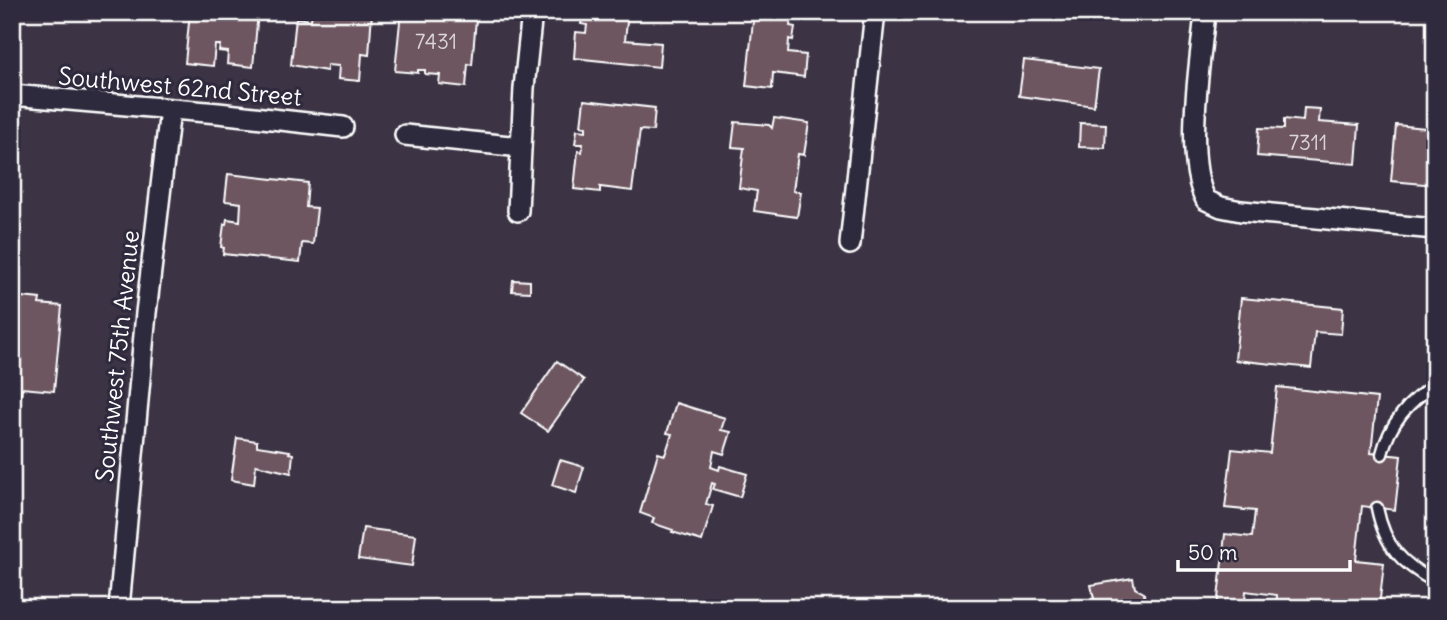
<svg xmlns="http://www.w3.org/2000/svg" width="1447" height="620" font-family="Delius,sans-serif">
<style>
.building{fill:#6e5661;stroke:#fff;stroke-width:2}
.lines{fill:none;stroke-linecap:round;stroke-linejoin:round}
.service-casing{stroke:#fff;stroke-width:15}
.minor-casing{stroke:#fff;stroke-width:24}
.service{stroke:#2f2a3d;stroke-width:10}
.minor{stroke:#2f2a3d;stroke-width:19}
.labels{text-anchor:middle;stroke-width:6;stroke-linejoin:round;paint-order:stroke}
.number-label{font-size:21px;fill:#dbd5d8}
.street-label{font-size:24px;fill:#fff;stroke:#2f2a3d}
</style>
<rect width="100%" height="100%" fill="#3c3344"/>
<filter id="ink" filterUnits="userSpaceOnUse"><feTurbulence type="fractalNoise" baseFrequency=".0143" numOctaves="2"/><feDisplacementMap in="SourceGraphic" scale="14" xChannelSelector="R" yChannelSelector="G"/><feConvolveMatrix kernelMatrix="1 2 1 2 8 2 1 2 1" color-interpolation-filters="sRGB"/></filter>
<g filter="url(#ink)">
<!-- building -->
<g class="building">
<polygon points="12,12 17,12 16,24 12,24"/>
<polygon points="190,12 258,12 253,67 227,64 228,52 219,51 220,45 215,45 213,66 185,63"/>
<polygon points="312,12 372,12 369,55 362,54 360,81 338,79 339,66 327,65 327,71 291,65 296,18 311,20"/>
<polygon points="401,12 424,12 424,14 476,19 472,65 468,64 466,87 439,84 440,75 425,74 425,70 418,70 418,73 395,71"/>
<polygon points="583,12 628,12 625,40 661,43 659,67 574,58 576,32 586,33 587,25 581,24"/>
<polygon points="754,12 811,12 810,19 791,17 790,26 795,27 793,40 789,39 788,53 806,55 804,77 773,73 772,89 746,86"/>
<polygon points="1024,60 1099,69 1094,106 1019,96"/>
<polygon points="584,100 655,108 653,131 640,130 632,191 600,187 600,192 574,189 578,151 582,152 583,144 575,144 577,130 586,131 586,127 581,126"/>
<polygon points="1304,108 1320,109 1319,122 1359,125 1356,164 1257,156 1259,128 1284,129 1284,119 1303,121"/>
<polygon points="774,118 809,123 804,155 798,154 793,191 801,192 797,217 754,211 757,191 739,188 744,148 732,147 735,122 769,125 772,128"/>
<polygon points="1080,123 1106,124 1105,148 1079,147"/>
<polygon points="1396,125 1435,129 1435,185 1391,181"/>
<polygon points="228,174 308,183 306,207 317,208 313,244 302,243 300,262 223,254 224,248 221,247 224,224 226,224 227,219 240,221 241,203 225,201"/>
<polygon points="12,192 19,192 18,211 12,211"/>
<polygon points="513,280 530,281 530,292 512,291"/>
<polygon points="12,296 40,299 39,304 62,306 54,391 22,388 21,396 12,395"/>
<polygon points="1241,298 1343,308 1341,334 1315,332 1311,368 1235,360"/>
<polygon points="557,361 584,380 548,431 521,413"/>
<polygon points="1277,387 1377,398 1371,453 1401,456 1395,510 1362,506 1356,560 1384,563 1379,608 1276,608 1277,595 1246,591 1244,608 1217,608 1225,534 1252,537 1255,511 1225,508 1232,449 1270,453"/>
<polygon points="676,403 725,418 721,430 731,432 724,454 714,451 711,467 719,470 720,466 747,474 740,497 713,489 715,484 712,483 706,504 713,506 702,541 672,532 673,530 652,523 654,518 640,513 658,453 665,455 672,434 667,433"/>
<polygon points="237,438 257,441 257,446 290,451 289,453 293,454 291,473 256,465 254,484 231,480"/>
<polygon points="560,460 584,467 576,493 552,485"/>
<polygon points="363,528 416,535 412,566 358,559"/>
<polygon points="1133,578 1135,588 1144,593 1145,603 1142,608 1096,608 1091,585"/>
</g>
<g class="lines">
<defs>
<g id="service">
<path d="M1382,454C1389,425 1409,400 1435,385"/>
<path d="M1377,508C1385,547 1401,563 1435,582"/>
</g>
<g id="minor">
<path d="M1205,12C1201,60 1183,158 1206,200L1221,207L1241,211L1435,229"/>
<polyline points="12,95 218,113 343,127"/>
<polyline points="405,135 521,147"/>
<polyline points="518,211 524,88 532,12"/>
<polyline points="850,244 875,12"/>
<polyline points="119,608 146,313 170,110"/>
</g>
</defs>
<!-- service casing -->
<use href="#service" class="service-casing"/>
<!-- minor casing -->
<use href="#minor" class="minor-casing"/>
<!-- service -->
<use href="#service" class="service"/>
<!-- minor -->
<use href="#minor" class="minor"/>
</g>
</g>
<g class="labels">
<!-- number labels -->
<g class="number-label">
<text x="436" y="49">7431</text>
<text x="1308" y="150">7311</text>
</g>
<!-- street labels -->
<g class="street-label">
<text transform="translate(180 87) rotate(5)" y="8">Southwest 62nd Street</text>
<text transform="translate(118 356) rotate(-84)" y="8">Southwest 75th Avenue</text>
</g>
</g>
<!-- margin -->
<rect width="1447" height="620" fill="none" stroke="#2f2a3d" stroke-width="42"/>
<rect x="21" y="21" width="1405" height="578" fill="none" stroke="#fff" stroke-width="2.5" filter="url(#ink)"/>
<!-- scale -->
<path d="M1178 560v10h172v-10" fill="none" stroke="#ffffff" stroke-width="3.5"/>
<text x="1188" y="560" font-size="21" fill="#ffffff" stroke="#2f2a3d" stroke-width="5" paint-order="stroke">50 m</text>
</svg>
